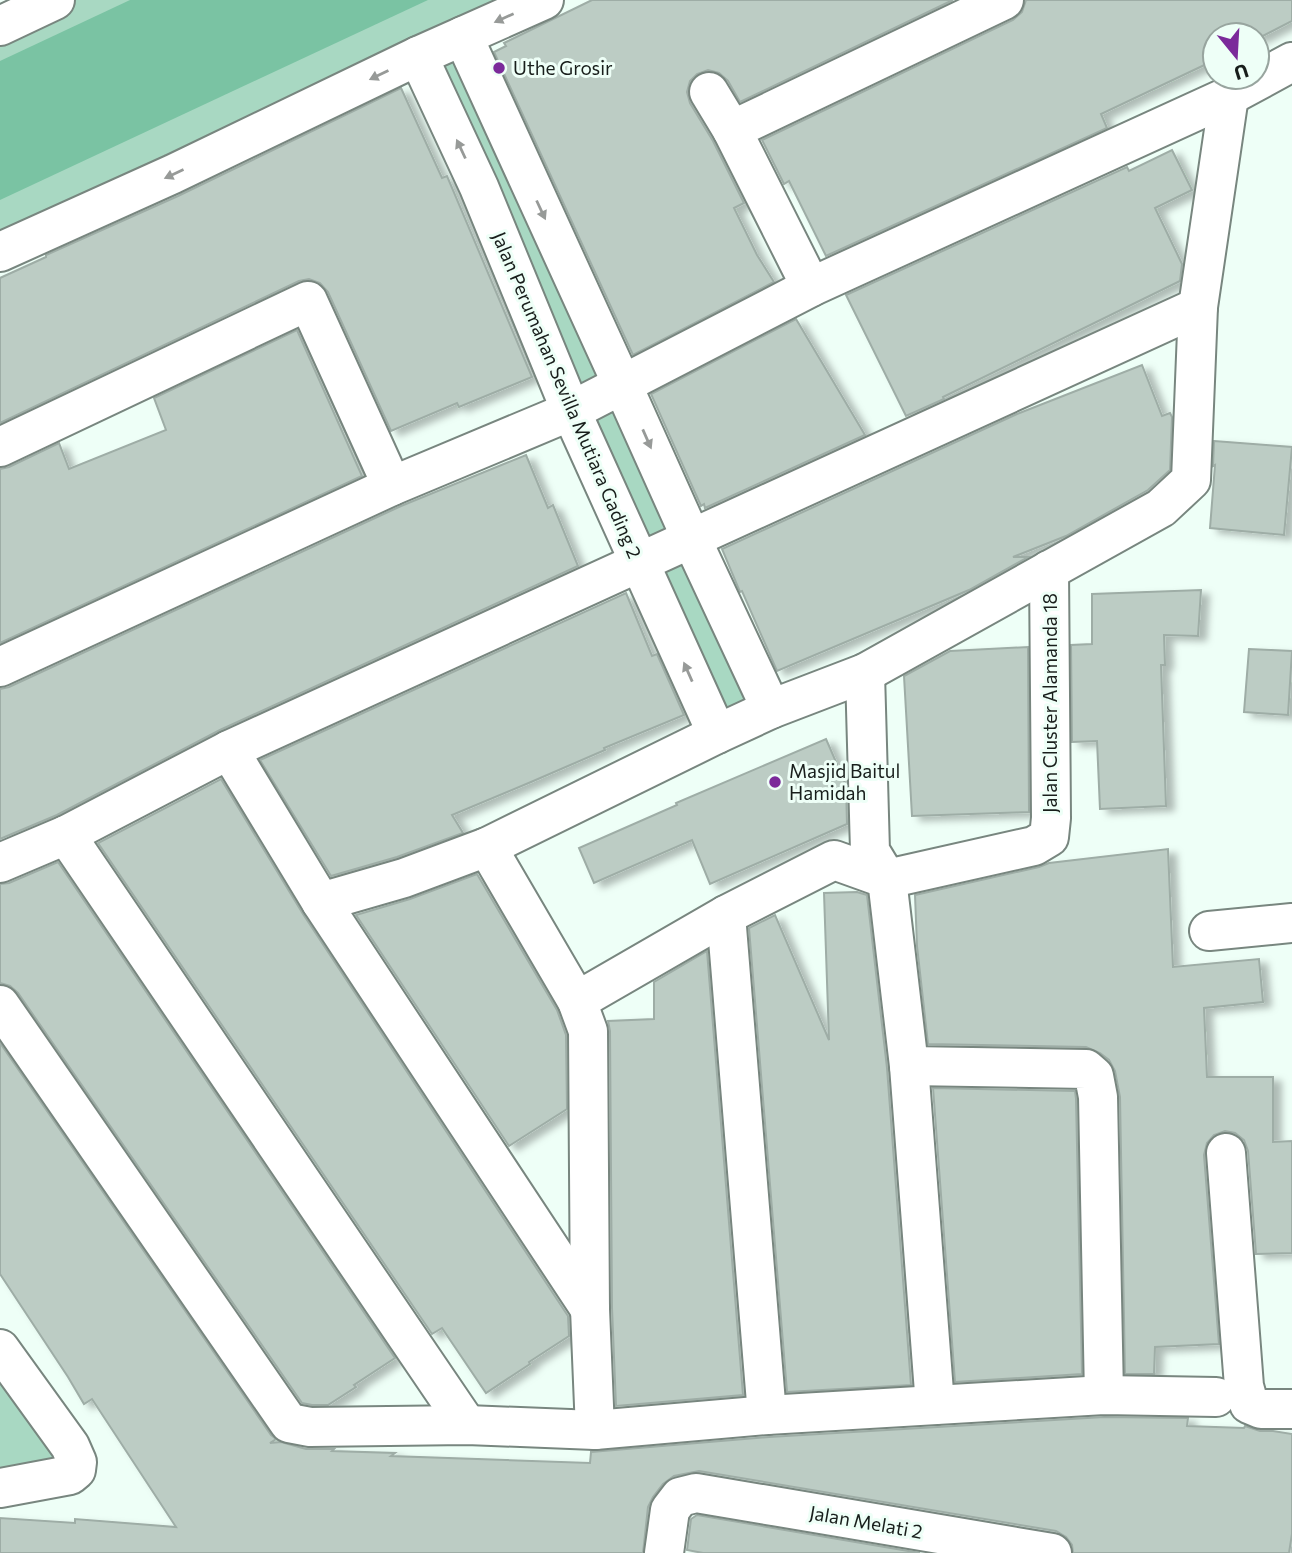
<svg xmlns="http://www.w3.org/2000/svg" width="1292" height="1553" font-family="Commissioner,sans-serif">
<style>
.green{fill:#a8d8c2}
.water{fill:#7ac3a3}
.building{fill:#bcccc4;stroke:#9eada6;stroke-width:2;filter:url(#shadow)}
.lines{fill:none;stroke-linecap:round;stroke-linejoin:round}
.minor-casing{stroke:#78867f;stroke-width:42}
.minor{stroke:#fff;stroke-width:38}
.oneway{fill:#979a98}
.poi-dot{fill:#7b2a9a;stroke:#eefff7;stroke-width:2.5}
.labels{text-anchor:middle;stroke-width:6;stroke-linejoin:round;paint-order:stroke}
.poi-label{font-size:19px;fill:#181e1b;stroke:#eefff7;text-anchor:start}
.street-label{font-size:19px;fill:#181e1b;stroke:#eefff7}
</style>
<defs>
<filter id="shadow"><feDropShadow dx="8" dy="4.5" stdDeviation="3.5" flood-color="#0004"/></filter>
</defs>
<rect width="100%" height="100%" fill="#eefff7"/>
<!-- green -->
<g class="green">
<polygon points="55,0 544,0 463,36 771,709 717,734 419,57 0,252 0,26"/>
<polygon points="0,1349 77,1462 0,1488"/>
</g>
<!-- water -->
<polygon class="water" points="130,0 428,0 0,200 0,61"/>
<!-- building -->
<g class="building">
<polygon points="592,0 953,0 740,102 728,81 719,73 708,70 697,74 690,81 687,92 690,103 713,141 744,203 734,208 757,255 774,282 633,355 494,52 506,46 504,43"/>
<polygon points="1026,0 1292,0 1292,21 1257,39 1257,35 1215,35 1215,60 1101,114 1107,128 826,256 789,181 784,184 762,140 1013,20 1022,12"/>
<polygon points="401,88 442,178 447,176 532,377 459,407 457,403 391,431 328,292 320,283 309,279 299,281 0,423 0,278 46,257 46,255 178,196"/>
<polygon points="1172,150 1192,190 1155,208 1182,264 1180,281 943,397 944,399 906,416 846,295 1127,167 1129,171"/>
<polygon points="796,319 865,435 705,508 704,504 701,506 651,394"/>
<polygon points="297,330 362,476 0,643 0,469 9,467 59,443 69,469 166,430 154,398"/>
<polygon points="1142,365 1162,416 1170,413 1172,417 1170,470 1148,490 1066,536 1013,557 1028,557 969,590 777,671 742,591 740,592 722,549 1017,414"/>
<polygon points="1214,441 1292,447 1284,535 1210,528 1215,465 1213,466"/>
<polygon points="526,455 548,508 553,505 578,566 220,730 57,815 0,839 0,689 9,687 401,506"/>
<polygon points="1201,590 1198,636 1164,635 1165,665 1161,665 1166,806 1100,809 1097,741 1072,742 1071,645 1092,644 1092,594"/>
<polygon points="626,593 652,656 657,654 684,715 604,748 605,750 531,782 452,815 463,833 397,857 331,876 260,760"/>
<polygon points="1028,647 1029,812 912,816 904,676 950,651"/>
<polygon points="1249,649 1292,651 1288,715 1244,712"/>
<polygon points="826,739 846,785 847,824 710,884 692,840 594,883 579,848 677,805 676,803"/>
<polygon points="221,779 303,914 568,1316 569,1336 529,1362 530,1364 486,1393 442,1328 432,1334 98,843"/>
<polygon points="1168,849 1173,967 1259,959 1263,1002 1204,1008 1207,1077 1273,1077 1273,1142 1292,1141 1292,1253 1256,1254 1248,1151 1244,1140 1235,1133 1225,1131 1214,1135 1207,1143 1204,1155 1219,1344 1155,1347 1154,1374 1125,1374 1120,1097 1115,1071 1109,1060 1100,1053 1086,1047 928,1044 917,946 915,895 1039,867 1049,863"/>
<polygon points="58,862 395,1358 354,1385 356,1387 328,1405 312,1405 302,1403 18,993 10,986 0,983 0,884 9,883"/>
<polygon points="477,874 557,1010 566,1035 567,1109 509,1146 356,915 410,899"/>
<polygon points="857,892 867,895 887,1068 911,1385 787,1392 749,928 775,915 829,1040 824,893"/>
<polygon points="707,951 743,1395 616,1406 612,1308 610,1031 608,1021 654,1019 654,982"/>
<polygon points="0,1043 271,1435 276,1439 270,1443 281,1442 306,1449 334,1449 332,1451 395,1453 391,1456 590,1463 591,1452 769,1437 1104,1417 1188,1418 1187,1426 1244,1428 1245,1426 1260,1431 1273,1431 1292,1434 1292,1534 1289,1553 1073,1553 1072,1545 1066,1537 1056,1531 699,1471 674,1476 663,1484 653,1497 648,1507 643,1553 0,1553 0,1518 75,1523 75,1519 176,1527 92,1399 84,1404 68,1377 0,1274"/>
<polygon points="933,1088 1075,1091 1076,1099 1082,1374 955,1382"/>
<polygon points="697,1515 920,1553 703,1553 687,1550 691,1519"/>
</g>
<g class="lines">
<defs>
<g id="minor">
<polyline points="0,26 55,0"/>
<polyline points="463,36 622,384 692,540 771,709"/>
<polyline points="418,56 479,187 571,411 717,734"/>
<polyline points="709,92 732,130"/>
<polyline points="0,252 173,174 418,56 544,0"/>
<polyline points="811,287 732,130 1004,0"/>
<polyline points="0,447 308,301 392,486"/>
<polyline points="0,667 392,486 571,411 811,287 1229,96 1292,62"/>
<polyline points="865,673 870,851 887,879 909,1066 935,1405"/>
<polyline points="229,750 321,902 590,1309"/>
<polyline points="66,835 467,1425"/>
<polyline points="487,847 577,1001 588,1031 590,1309 595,1430"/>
<polyline points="0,863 66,835 229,750 1198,307"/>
<polyline points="887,879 1034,846 1049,837 1051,818 1049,570"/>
<polyline points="321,902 404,878 487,847 717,734 771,709 865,673 1161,508 1191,480 1198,307 1229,96"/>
<polyline points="726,915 767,1415"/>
<polyline points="1209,931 1292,923"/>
<polyline points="577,1001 726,915 834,860 887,879"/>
<polyline points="0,1005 289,1423 310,1427 467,1425 595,1430 767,1415 1104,1395 1216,1397"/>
<polyline points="909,1066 1086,1069 1094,1076 1098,1097 1104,1395"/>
<polyline points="1226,1153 1244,1386 1249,1404 1261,1409 1292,1409"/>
<polyline points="0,1349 70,1446 77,1462 76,1470 70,1475 0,1488"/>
<polyline points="664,1553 670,1510 680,1497 696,1493 1052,1553"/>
</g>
</defs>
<!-- minor casing -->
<use href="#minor" class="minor-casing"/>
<!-- minor -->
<use href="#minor" class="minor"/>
</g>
<!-- one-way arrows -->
<defs><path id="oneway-solid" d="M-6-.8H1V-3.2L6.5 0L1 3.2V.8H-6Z" transform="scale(1.75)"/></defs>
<g class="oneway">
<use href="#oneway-solid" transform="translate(504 18) rotate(156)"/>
<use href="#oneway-solid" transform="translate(379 75) rotate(154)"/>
<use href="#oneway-solid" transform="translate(461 149) rotate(-115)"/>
<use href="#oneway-solid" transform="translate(174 174) rotate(155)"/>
<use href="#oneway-solid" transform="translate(541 210) rotate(65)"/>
<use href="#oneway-solid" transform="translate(647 439) rotate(66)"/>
<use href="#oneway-solid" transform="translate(688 672) rotate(-114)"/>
</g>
<!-- markers -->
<g class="poi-dot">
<circle cx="499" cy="68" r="7"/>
<circle cx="775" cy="782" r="7"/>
</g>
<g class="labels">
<!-- poi labels -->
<g class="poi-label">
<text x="513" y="75">Uthe Grosir</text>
<text x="789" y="778">Masjid Baitul<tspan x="789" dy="22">Hamidah</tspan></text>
</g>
<!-- street labels -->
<g class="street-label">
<text transform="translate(567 395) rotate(67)" y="7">Jalan Perumahan Sevilla Mutiara Gading 2</text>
<text transform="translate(1050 703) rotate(-90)" y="7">Jalan Cluster Alamanda 18</text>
<text transform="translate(866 1522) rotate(10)" y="7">Jalan Melati 2</text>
</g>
</g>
<!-- north arrow -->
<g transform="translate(1236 56) rotate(162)"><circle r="33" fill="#eefff7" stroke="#98a59f" stroke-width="2"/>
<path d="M0-5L12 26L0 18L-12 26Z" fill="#7b2a9a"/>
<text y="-10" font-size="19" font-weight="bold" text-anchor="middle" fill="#181e1b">U</text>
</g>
</svg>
